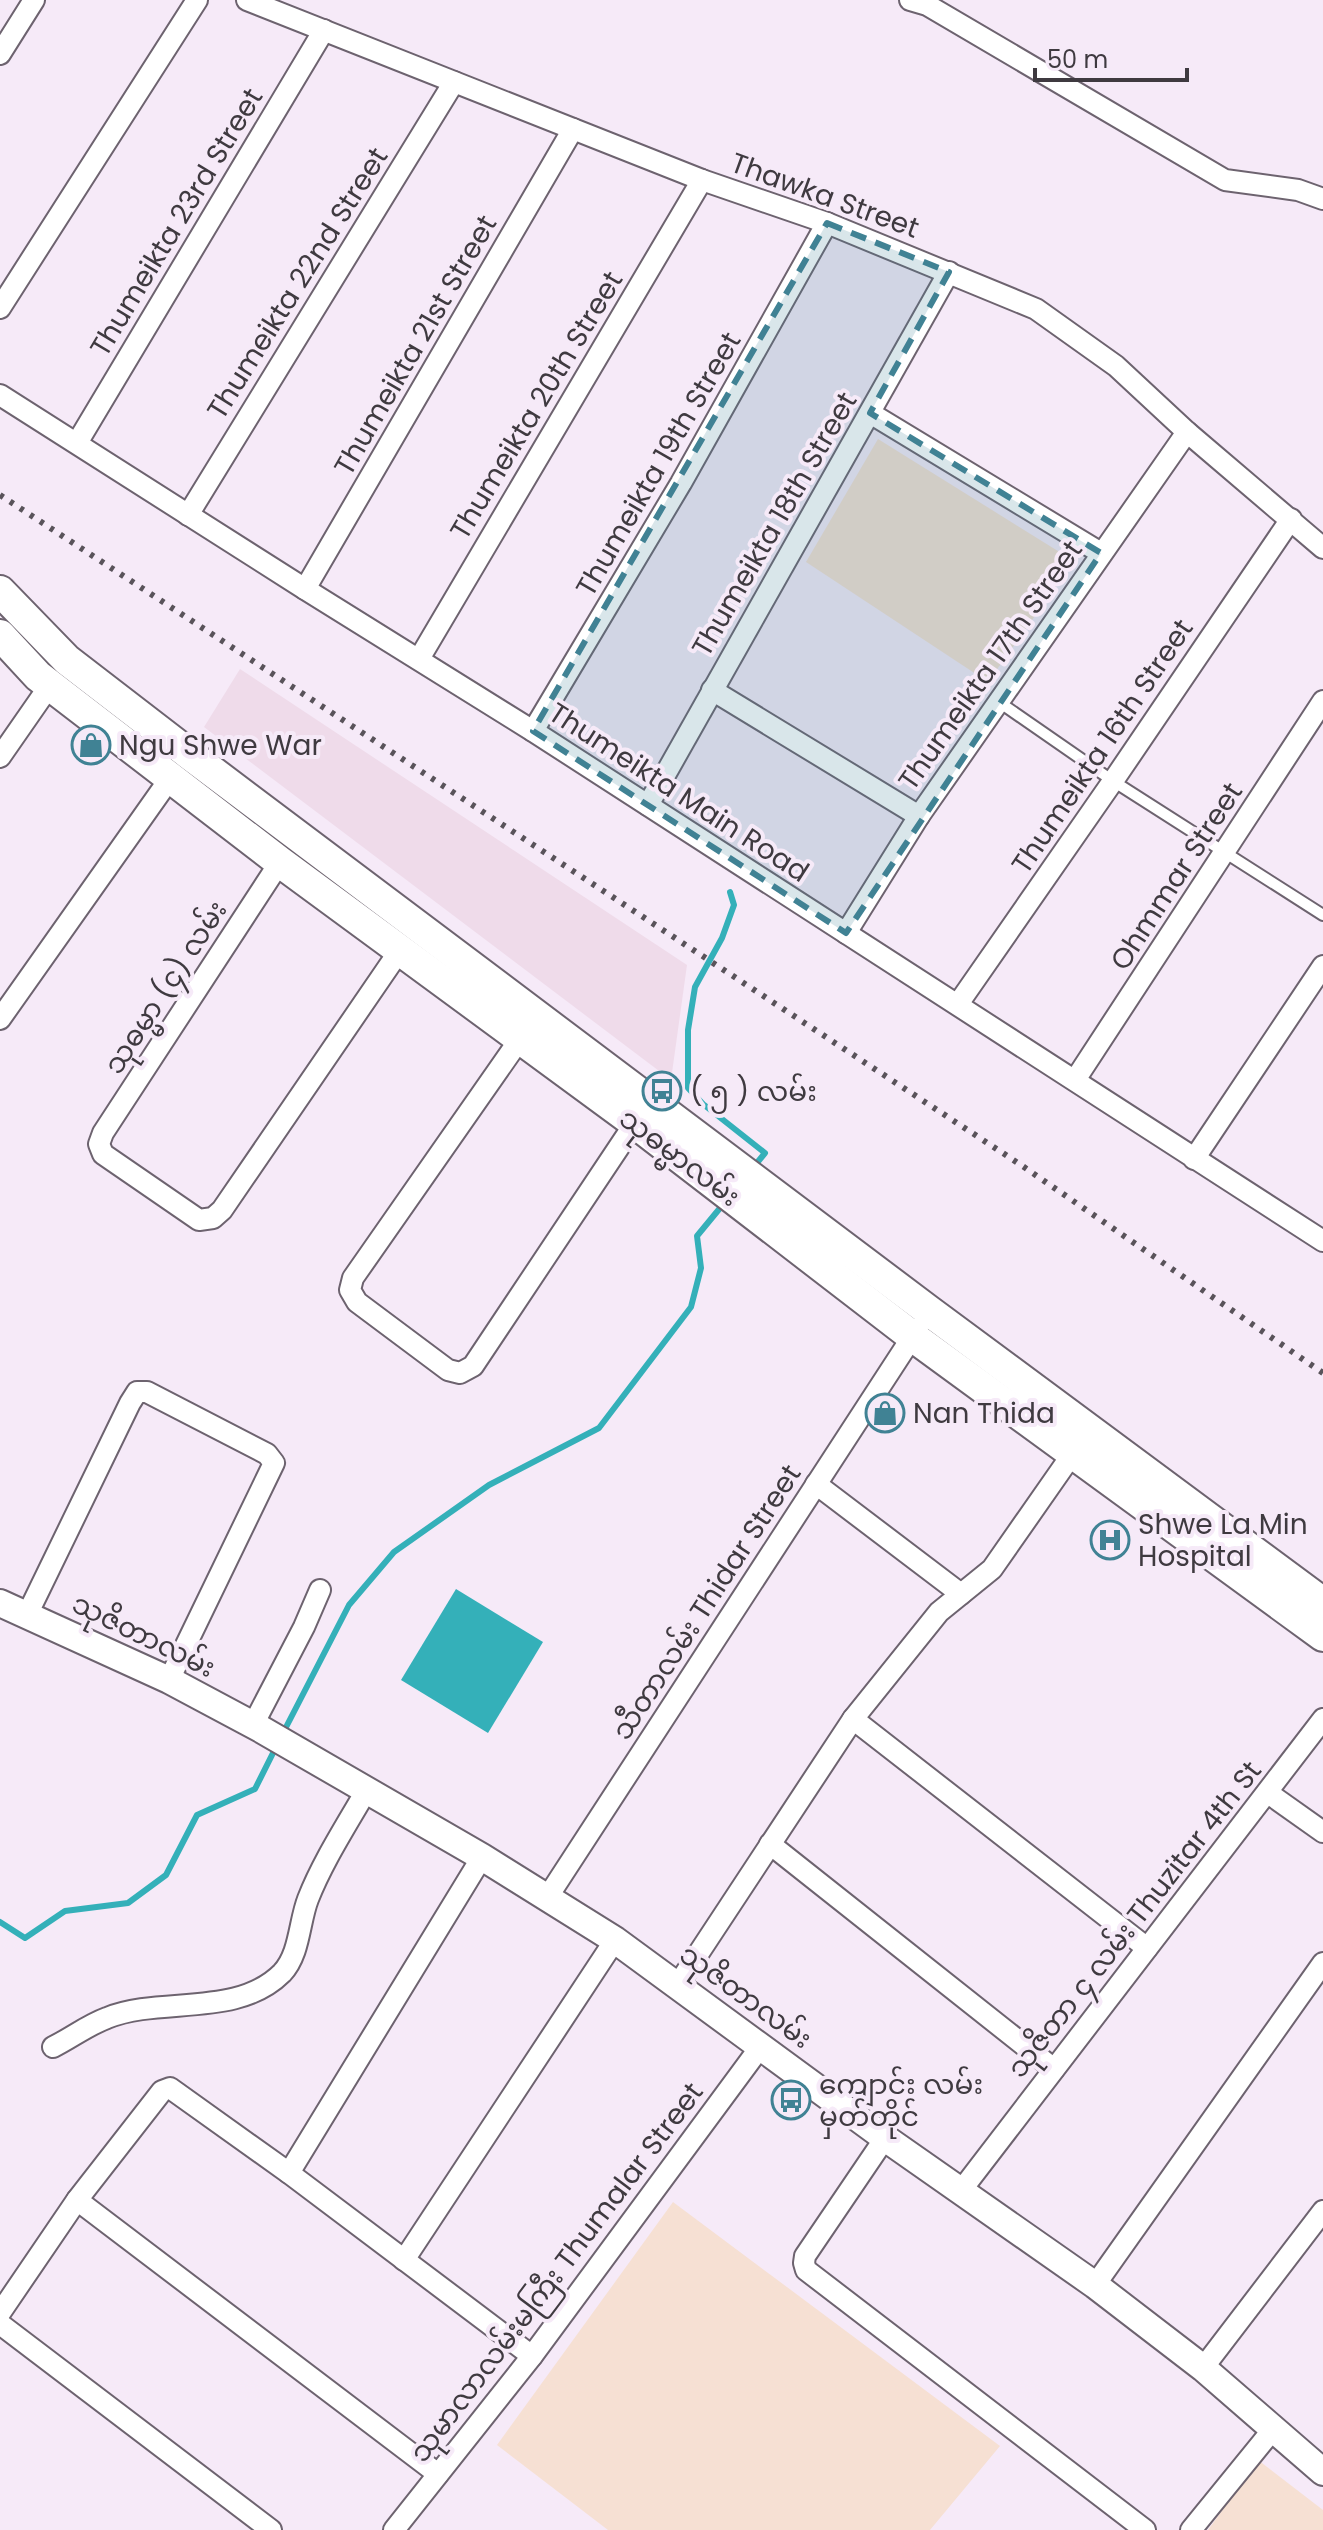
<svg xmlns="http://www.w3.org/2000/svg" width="1323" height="2530" font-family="Poppins,'Noto Sans Myanmar',sans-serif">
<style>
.commercial{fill:#efdbea}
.education{fill:#f6e0d3}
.water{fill:#34b0b9}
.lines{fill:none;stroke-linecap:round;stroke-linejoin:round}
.stream{stroke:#34b0b9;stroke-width:6}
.lane-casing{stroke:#6d636f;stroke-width:14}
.street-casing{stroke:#6d636f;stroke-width:24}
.secondary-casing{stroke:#6d636f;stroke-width:30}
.primary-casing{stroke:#6d636f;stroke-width:34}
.lane{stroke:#fff;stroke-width:10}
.street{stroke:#fff;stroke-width:20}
.secondary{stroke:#fff;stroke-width:26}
.primary{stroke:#fff;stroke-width:30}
.rail{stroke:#59535a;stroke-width:6;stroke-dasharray:4 8;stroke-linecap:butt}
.marked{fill:#408294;fill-opacity:0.2;stroke:#408294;stroke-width:6;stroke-dasharray:16 10;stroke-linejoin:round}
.labels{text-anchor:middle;stroke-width:8;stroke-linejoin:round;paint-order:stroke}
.street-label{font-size:28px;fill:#3f3a40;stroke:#f6eaf8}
.poi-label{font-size:28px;fill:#3f3a40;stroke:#f6eaf8;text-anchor:start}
</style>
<rect width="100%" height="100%" fill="#f6eaf8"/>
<!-- commercial -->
<polygon class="commercial" points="240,669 687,965 671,1080 204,727"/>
<!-- education -->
<g class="education">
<polygon points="878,439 1074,561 988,682 806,562"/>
<polygon points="673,2202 1000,2446 930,2530 608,2530 497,2445"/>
<polygon points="1258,2460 1323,2510 1323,2530 1208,2530"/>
</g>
<!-- water -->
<polygon class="water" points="456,1589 543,1642 488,1733 401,1680"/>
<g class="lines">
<!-- stream -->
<g class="stream">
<polyline points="730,892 734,905 722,938 695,987 688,1030 688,1088 703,1104 765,1153 752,1169"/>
<polyline points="282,1735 349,1605 394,1552 489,1485 599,1428 691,1307 701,1268 697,1236 725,1202"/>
<polyline points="0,1922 25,1938 65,1911 128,1903 166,1875 197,1815 255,1789 277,1745"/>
</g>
<defs>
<polyline id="lane" points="999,702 1113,781 1323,915"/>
<g id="street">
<polyline points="247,0 702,180 827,223 1036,309 1116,366 1187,432 1323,548"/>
<polyline points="910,0 927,5 1225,180 1298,190 1323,199"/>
<polyline points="0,54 34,0"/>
<polyline points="0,308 197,0"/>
<polyline points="0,395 305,589 533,731 1323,1241"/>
<polyline points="870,413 1101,553"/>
<polyline points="77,443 324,30"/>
<polyline points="188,515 454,82"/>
<polyline points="305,589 573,129"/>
<polyline points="419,659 702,180"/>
<polyline points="712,690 919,816"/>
<polyline points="533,731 681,483 827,223"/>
<polyline points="0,757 50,685"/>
<polyline points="648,805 949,272"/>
<polyline points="280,862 103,1133 99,1144 103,1154 199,1220 213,1218 222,1210 400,950"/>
<polyline points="846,933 919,816 1187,432"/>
<polyline points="958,1004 1113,781 1291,519"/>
<polyline points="0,1019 171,777"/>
<polyline points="520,1039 353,1278 350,1290 357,1302 448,1370 460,1373 473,1366 635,1123"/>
<polyline points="1075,1080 1323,701"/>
<polyline points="1194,1159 1323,966"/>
<polyline points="816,1484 961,1594"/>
<polyline points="27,1615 130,1403 137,1392 147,1392 267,1454 274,1463 169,1680"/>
<polyline points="853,1719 1147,1948"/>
<polyline points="253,1725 304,1627 320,1590"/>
<polyline points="1268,1793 1323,1832"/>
<polyline points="770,1844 1054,2069"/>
<polyline points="547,1898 918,1328"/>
<polyline points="677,1986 853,1719 939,1612 992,1569 1073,1453"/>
<path d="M53,2047C71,2038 88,2025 107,2018C161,1996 237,2018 282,1973C300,1954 299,1922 308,1899C323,1861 346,1826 366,1791"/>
<polyline points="885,2138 805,2256 804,2263 806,2270 1145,2530"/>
<polyline points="289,2173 482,1857"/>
<polyline points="960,2192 1323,1719"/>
<polyline points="77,2200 438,2474"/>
<polyline points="404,2260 615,1940"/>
<polyline points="1095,2285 1323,1963"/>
<polyline points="0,2313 77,2200 162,2091 170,2088 289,2173 532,2356"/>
<polyline points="0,2324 271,2530"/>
<polyline points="1203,2368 1323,2211"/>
<polyline points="394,2530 532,2356 761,2046"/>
<polyline points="1191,2530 1274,2428"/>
</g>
<polyline id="secondary" points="0,1603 169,1680 259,1728 482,1857 615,1940 885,2138 1095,2285 1203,2368 1323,2472"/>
<g id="primary">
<polyline points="0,591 67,660 189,754 929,1311 1323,1603"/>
<polyline points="0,635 38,676 280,862 635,1123 912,1336 1323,1636"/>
</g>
</defs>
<!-- lane casing -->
<use href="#lane" class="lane-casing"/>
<!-- street casing -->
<use href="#street" class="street-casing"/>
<!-- secondary casing -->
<use href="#secondary" class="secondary-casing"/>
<!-- primary casing -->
<use href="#primary" class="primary-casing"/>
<!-- lane -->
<use href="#lane" class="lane"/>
<!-- street -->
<use href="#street" class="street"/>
<!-- secondary -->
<use href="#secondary" class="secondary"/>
<!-- primary -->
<use href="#primary" class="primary"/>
<!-- rail -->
<polyline class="rail" points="0,495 1021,1165 1323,1373"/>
</g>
<!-- marked area -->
<path class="marked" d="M827,223L949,272L870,413L1101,553L846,933L533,731Z"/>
<!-- icons -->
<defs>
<symbol id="shop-ring" viewBox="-11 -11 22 22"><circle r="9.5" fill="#f6eaf8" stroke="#408294" stroke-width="1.5"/><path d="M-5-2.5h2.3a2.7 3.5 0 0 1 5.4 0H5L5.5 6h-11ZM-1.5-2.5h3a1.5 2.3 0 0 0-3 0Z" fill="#408294"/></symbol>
<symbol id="bus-ring" viewBox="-11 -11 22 22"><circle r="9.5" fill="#f6eaf8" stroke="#408294" stroke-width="1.5"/><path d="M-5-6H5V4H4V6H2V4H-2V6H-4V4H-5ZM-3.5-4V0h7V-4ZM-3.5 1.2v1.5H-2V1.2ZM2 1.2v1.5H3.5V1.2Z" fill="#408294"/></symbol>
<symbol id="hospital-ring" viewBox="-11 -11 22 22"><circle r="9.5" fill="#f6eaf8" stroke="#408294" stroke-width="1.5"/><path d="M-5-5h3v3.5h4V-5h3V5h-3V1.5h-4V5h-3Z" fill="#408294"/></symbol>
</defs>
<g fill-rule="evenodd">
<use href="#shop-ring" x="69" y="723" width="44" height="44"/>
<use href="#bus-ring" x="640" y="1069" width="44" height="44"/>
<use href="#shop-ring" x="863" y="1391" width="44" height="44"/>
<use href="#hospital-ring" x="1088" y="1518" width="44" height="44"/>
<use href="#bus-ring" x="769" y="2078" width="44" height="44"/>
</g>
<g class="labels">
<!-- street labels -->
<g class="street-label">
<text transform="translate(825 195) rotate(20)" y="10">Thawka Street</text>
<text transform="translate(176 222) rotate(-59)" y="10">Thumeikta 23rd Street</text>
<text transform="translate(297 283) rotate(-58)" y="10">Thumeikta 22nd Street</text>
<text transform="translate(415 345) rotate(-60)" y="10">Thumeikta 21st Street</text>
<text transform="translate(536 405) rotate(-59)" y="10">Thumeikta 20th Street</text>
<text transform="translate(658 464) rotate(-60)" y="10">Thumeikta 19th Street</text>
<text transform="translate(774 524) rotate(-60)" y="10">Thumeikta 18th Street</text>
<text transform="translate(990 665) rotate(-55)" y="10">Thumeikta 17th Street</text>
<text transform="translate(1102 746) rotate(-56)" y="10">Thumeikta 16th Street</text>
<text transform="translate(679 792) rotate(33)" y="10">Thumeikta Main Road</text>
<text transform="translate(1176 876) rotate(-57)" y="10">Ohmmar Street</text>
<text transform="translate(165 987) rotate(-57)" y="10">သုဓမ္မာ (၄) လမ်း</text>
<text transform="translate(680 1157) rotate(37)" y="10">သုဓမ္မာလမ်း</text>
<text transform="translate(706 1602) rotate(-57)" y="10">သီတာလမ်း Thidar Street</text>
<text transform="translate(144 1635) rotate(26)" y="10">သုဇိတာလမ်း</text>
<text transform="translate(1134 1919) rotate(-52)" y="10">သုဇိတာ ၄ လမ်း Thuzitar 4th St</text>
<text transform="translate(746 1996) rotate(36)" y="10">သုဇိတာလမ်း</text>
<text transform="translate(556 2272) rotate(-53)" y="10">သုမာလာလမ်းမကြီး Thumalar Street</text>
</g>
<!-- poi labels -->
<g class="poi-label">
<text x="119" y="755">Ngu Shwe War</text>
<text x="690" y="1101">( ၅ ) လမ်း</text>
<text x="913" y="1423">Nan Thida</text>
<text x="1138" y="1534">Shwe La Min<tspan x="1138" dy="32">Hospital</tspan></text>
<text x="819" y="2094">ကျောင်း လမ်း<tspan x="819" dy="32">မှတ်တိုင်</tspan></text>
</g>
</g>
<!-- scale -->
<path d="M1035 68v12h152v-12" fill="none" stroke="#3f3a40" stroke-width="4"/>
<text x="1047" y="68" font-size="24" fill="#3f3a40" stroke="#f6eaf8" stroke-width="6" paint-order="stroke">50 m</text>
</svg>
